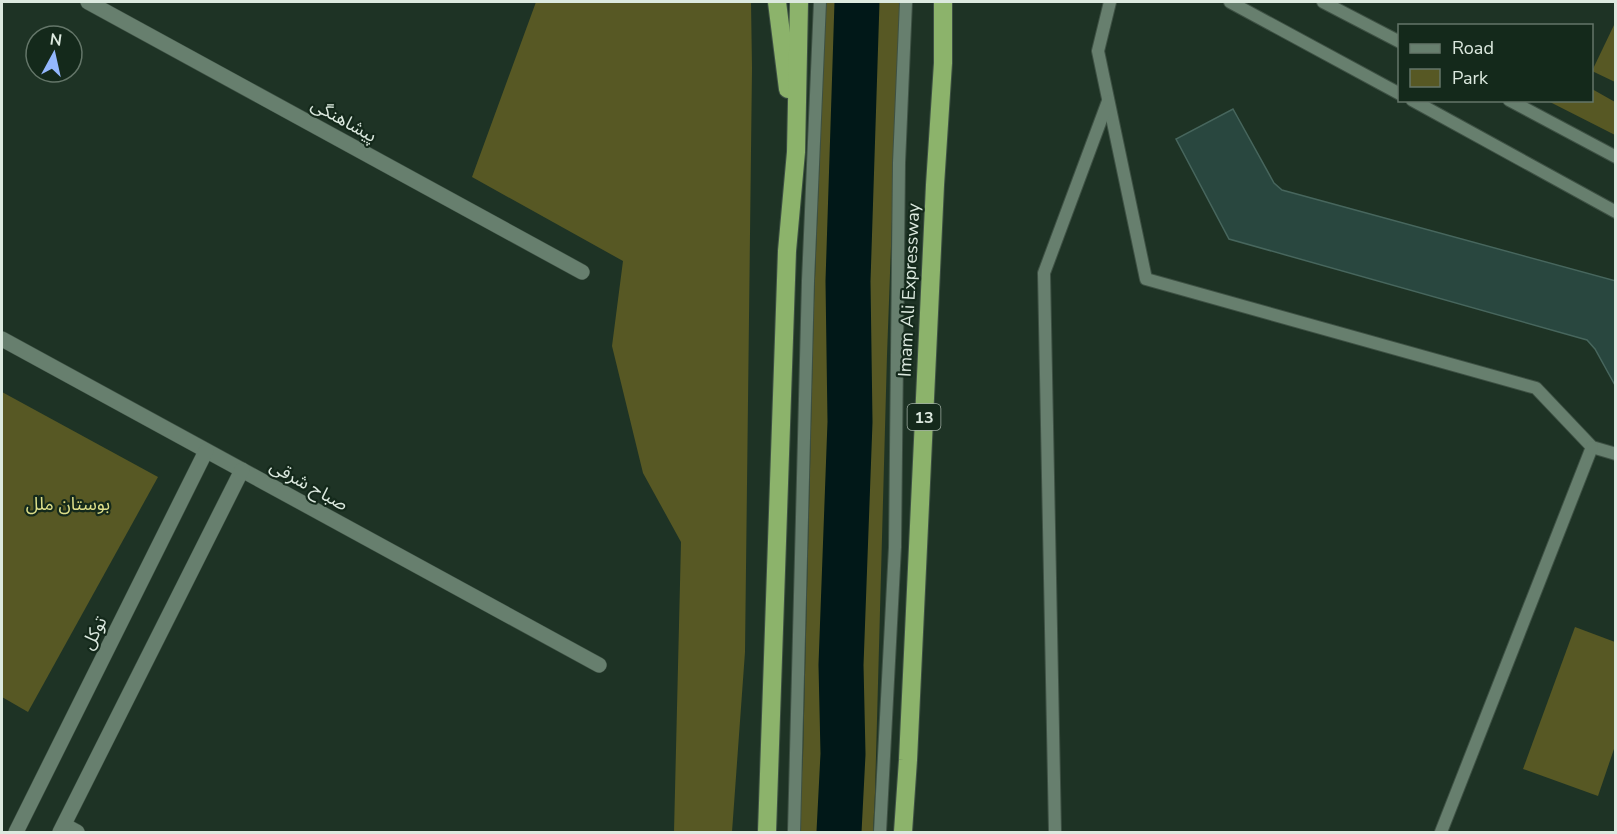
<svg xmlns="http://www.w3.org/2000/svg" width="1617" height="834" font-family="'Nunito Sans','Noto Sans Arabic',sans-serif">
<style>
.green{fill:#575824}
.lines{fill:none;stroke-linecap:round;stroke-linejoin:round}
.river{stroke:#011818;stroke-width:45}
.building{fill:#29473f;stroke:#47665d;stroke-width:1.5}
.lane-casing{stroke:#3e5144;stroke-width:14}
.street-casing{stroke:#3e5144;stroke-width:16}
.highway-casing{stroke:#3e5144;stroke-width:20}
.lane{stroke:#677f6e;stroke-width:12}
.street{stroke:#677f6e;stroke-width:15}
.highway{stroke:#8cb36b;stroke-width:18}
.labels{text-anchor:middle;stroke-width:4.5;stroke-linejoin:round;paint-order:stroke}
.shield{fill:#14291b;stroke:#a0afa4;stroke-width:1.5}
.shield-label{font-size:16px;font-weight:bold;fill:#dce9df}
.street-label{font-size:18px;fill:#dce9df;stroke:#14291b}
.park-label{font-size:18px;fill:#dddf8a;stroke:#14291b}
</style>
<rect width="100%" height="100%" fill="#1e3325"/>
<!-- green -->
<g class="green">
<polygon points="536,2 751,2 752,68 745,652 732,832 674,832 681,542 643,473 612,346 623,261 472,177"/>
<polygon points="826,2 900,2 887,355 875,793 873,832 798,832 803,757 814,303"/>
<polygon points="1615,23 1616,82 1615,82 1592,71"/>
<polygon points="1592,89 1615,102 1615,135 1548,101 1592,100"/>
<polygon points="2,392 158,477 28,712 2,697"/>
<polygon points="1575,627 1615,642 1615,746 1598,796 1523,769"/>
</g>
<g class="lines">
<!-- river -->
<polyline class="river" points="839,832 843,754 841,665 850,422 848,281 857,2"/>
</g>
<!-- building -->
<polygon class="building" points="1233,109 1274,183 1282,190 1616,281 1616,387 1595,349 1587,340 1229,239 1176,139"/>
<g class="lines">
<defs>
<g id="lane">
<polyline points="1110,2 1098,51 1146,279 1536,388 1592,447 1616,454"/>
<polyline points="1230,2 1400,94"/>
<polyline points="1323,2 1400,42"/>
<polyline points="1412,100 1616,212"/>
<polyline points="1509,100 1616,157"/>
<polyline points="794,832 808,281 820,2"/>
<polyline points="880,832 895,547 899,163 906,2"/>
<polyline points="1055,832 1044,273 1108,101"/>
<polyline points="1441,832 1592,447"/>
</g>
<g id="street">
<polyline points="88,2 582,272"/>
<polyline points="2,339 599,665"/>
<polyline points="64,825 77,832"/>
<polyline points="16,832 206,451"/>
<polyline points="60,832 242,470"/>
</g>
<g id="highway">
<polyline points="777,2 788,89"/>
<polyline points="767,832 787,251 796,152 799,2"/>
<polyline points="903,832 908,760 935,185 943,63 943,2"/>
</g>
</defs>
<!-- lane casing -->
<use href="#lane" class="lane-casing"/>
<!-- street casing -->
<use href="#street" class="street-casing"/>
<!-- highway casing -->
<use href="#highway" class="highway-casing"/>
<!-- lane -->
<use href="#lane" class="lane"/>
<!-- street -->
<use href="#street" class="street"/>
<!-- highway -->
<use href="#highway" class="highway"/>
</g>
<g class="labels">
<!-- shield labels -->
<rect class="shield" x="907.5" y="404" width="33" height="26" rx="4.5"/>
<g class="shield-label">
<text x="924" y="423">13</text>
</g>
<!-- street labels -->
<g class="street-label">
<text transform="translate(344 120) rotate(29)" y="6">پیشاهنگی</text>
<text transform="translate(909 290) rotate(-87)" y="6">Imam Ali Expressway</text>
<text transform="translate(309 485) rotate(29)" y="6">صباح شرقی</text>
<text transform="translate(94 633) rotate(-63)" y="6">توکل</text>
</g>
<!-- park labels -->
<g class="park-label">
<text x="68" y="510">بوستان ملل</text>
</g>
</g>
<!-- border -->
<rect width="1617" height="834" fill="none" stroke="#dce9df" stroke-width="6"/>
<!-- legend -->
<rect x="1398" y="24" width="195" height="78" fill="#14291b" stroke="#647669" stroke-width="1.5"/>
<rect x="1410" y="44" width="30" height="9" fill="#677f6e" stroke="#647669" stroke-width="1.5"/>
<text x="1452" y="54" font-size="18" fill="#dce9df">Road</text>
<rect x="1410" y="69" width="30" height="18" fill="#575824" stroke="#647669" stroke-width="1.5"/>
<text x="1452" y="84" font-size="18" fill="#dce9df">Park</text>
<!-- north arrow -->
<g transform="translate(54 54) rotate(8)"><circle r="28" fill="#14291b" stroke="#647669" stroke-width="1.5"/>
<path d="M0-4.5L10 22L0 15L-10 22Z" fill="#93b7fd"/>
<text y="-9" font-size="16" font-weight="bold" text-anchor="middle" fill="#dce9df">N</text>
</g>
</svg>
